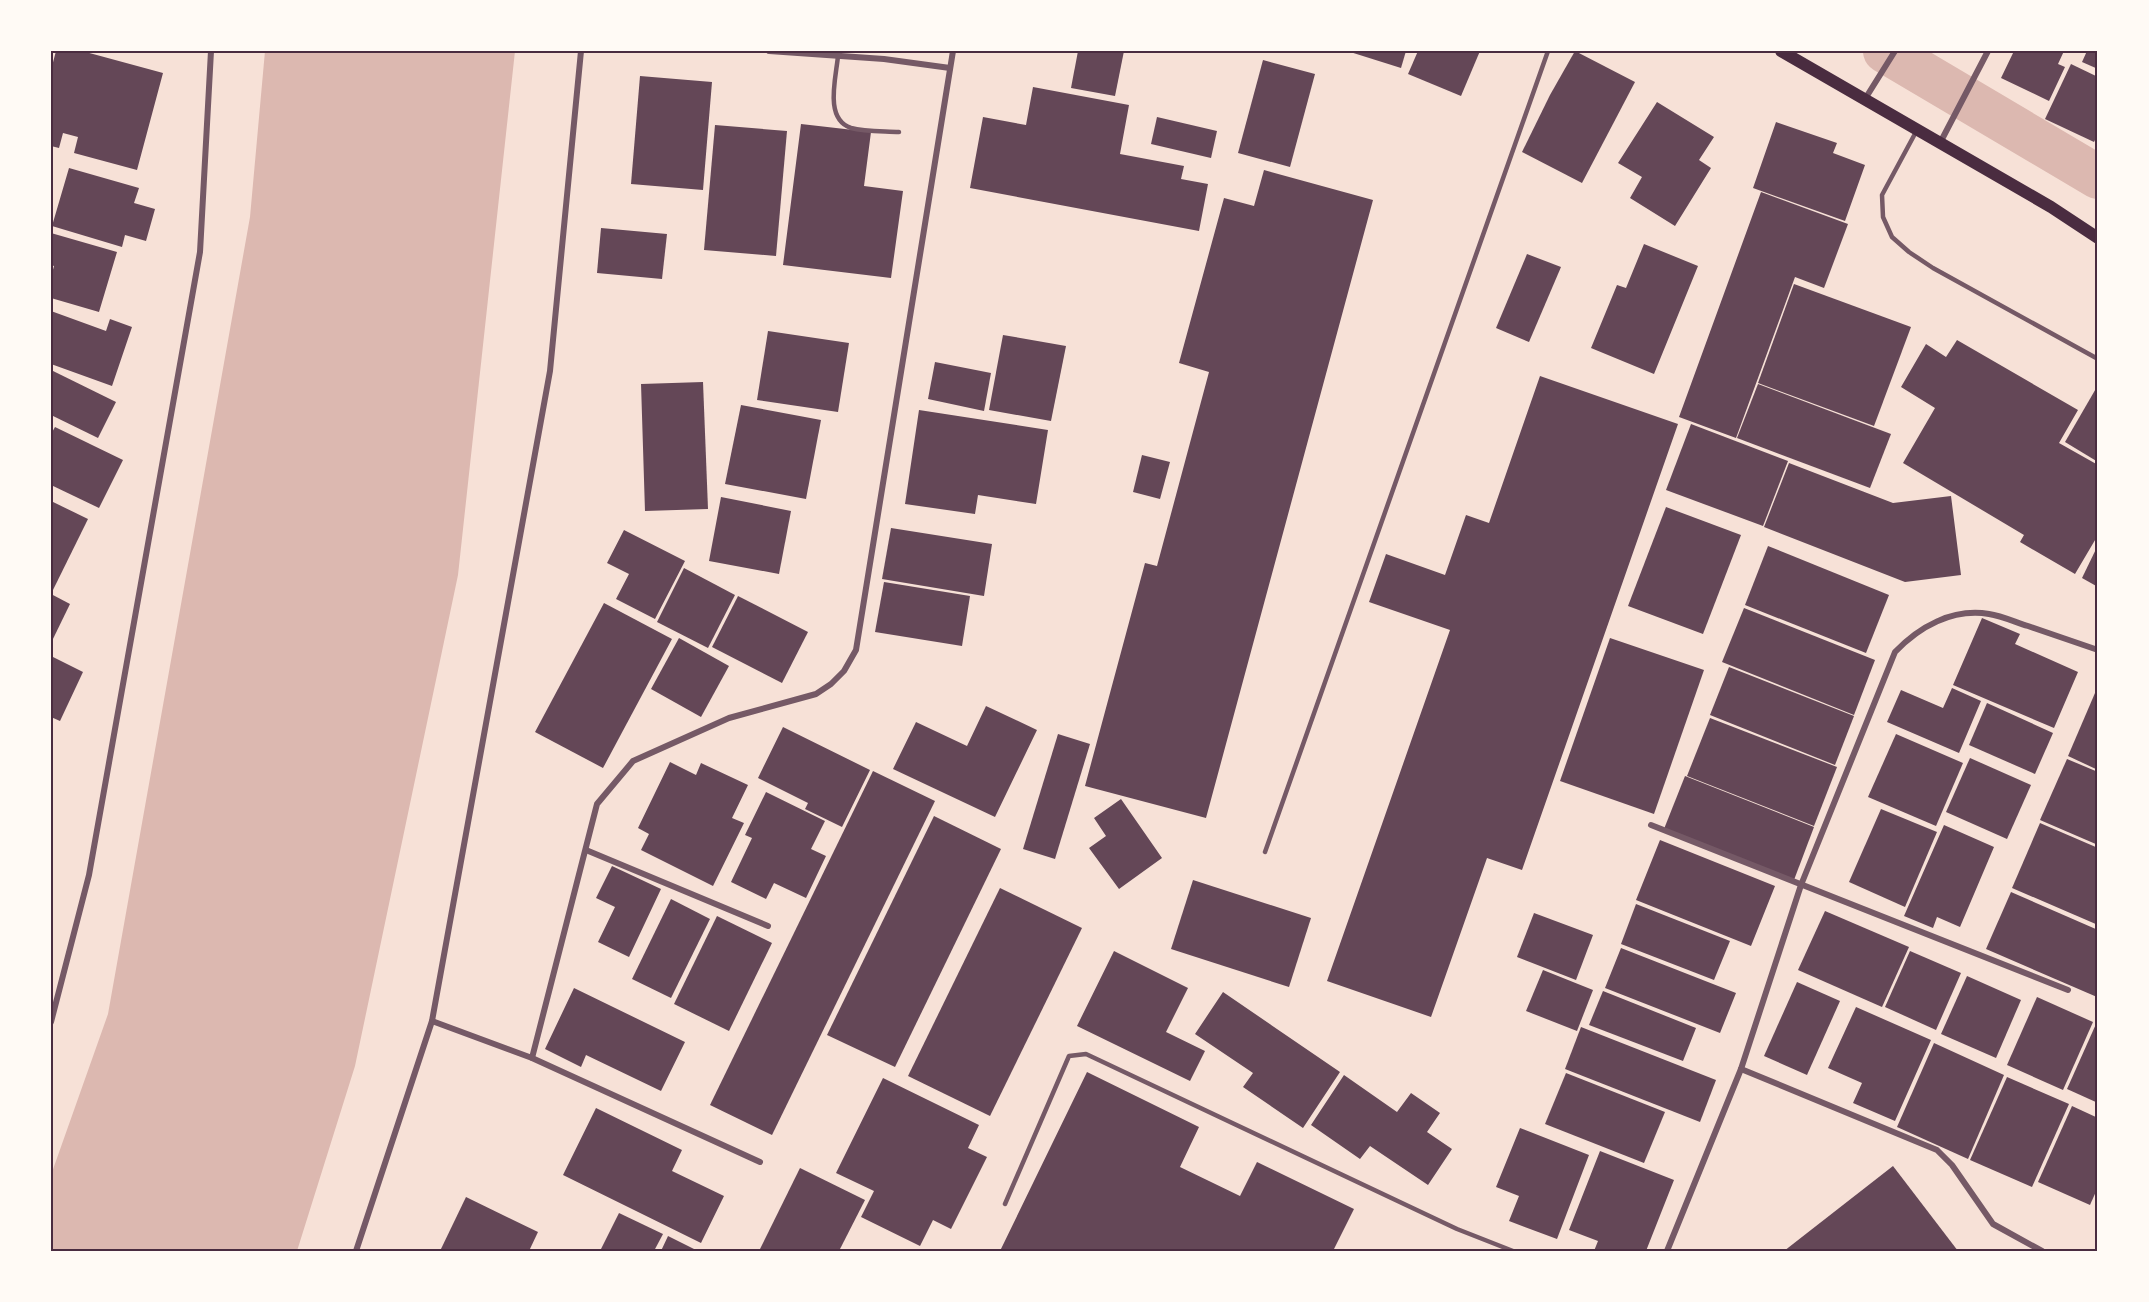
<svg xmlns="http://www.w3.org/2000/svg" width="2149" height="1302" font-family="'Source Sans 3',sans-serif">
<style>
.water{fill:#dcb8b0}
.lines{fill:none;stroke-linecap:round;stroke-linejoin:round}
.canal{stroke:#dcb8b0;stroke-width:44}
.building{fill:#644757}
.service{stroke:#755966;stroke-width:4.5}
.minor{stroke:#755966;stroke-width:6}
.secondary{stroke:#4a2c40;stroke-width:12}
.neatline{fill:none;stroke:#4a2c40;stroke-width:2}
</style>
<rect width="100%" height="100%" fill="#f7e1d7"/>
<!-- water -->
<polygon class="water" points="265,51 515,51 458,575 355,1066 297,1251 51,1251 51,1175 108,1014 250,217"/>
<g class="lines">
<!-- canal -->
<polyline class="canal" points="1885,51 2098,177"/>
</g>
<!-- building -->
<g class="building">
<polygon points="56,51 82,51 163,73 137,170 74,153 78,137 63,133 59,148 51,146 51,70"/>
<polygon points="1078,51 1124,51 1115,96 1071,88"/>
<polygon points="1347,51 1406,51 1401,68"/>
<polygon points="1418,51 1480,51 1461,96 1408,74"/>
<polygon points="1575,51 1635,82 1582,183 1522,152 1550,95"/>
<polygon points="2014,51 2064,51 2058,64 2065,67 2049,101 2001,78"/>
<polygon points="2087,51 2098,51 2098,69 2082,62"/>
<polygon points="1263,60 1315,74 1290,167 1238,153"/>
<polygon points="2071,64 2098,77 2098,134 2094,142 2045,119"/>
<polygon points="640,76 712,82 703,190 631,184"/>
<polygon points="1033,87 1129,105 1120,154 1184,166 1181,179 1208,184 1199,231 970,188 983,117 1026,125"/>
<polygon points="1657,102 1714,137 1699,160 1711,168 1675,226 1630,198 1642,177 1618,163"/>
<polygon points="1157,117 1217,131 1211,158 1151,144"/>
<polygon points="1776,122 1837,143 1833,153 1865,165 1845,221 1753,188"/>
<polygon points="801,124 871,132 864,186 903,191 891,278 783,265"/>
<polygon points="715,125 787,131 776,256 704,250"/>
<polygon points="69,168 139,188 134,203 155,209 146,241 125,235 122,247 52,226"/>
<polygon points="1264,170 1373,200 1206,818 1085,786 1145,563 1157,566 1209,372 1179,363 1224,198 1254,206"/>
<polygon points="1761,192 1848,224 1824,288 1795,277 1736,438 1679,417"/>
<polygon points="601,228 667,234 662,279 597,273"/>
<polygon points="51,233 117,252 99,312 51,298 51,277 54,266 51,265"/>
<polygon points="1644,244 1698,266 1654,374 1591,348 1617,285 1626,288"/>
<polygon points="1527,254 1561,267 1529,342 1496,328"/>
<polygon points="1794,284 1911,327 1874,426 1758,383"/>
<polygon points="51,311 106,331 110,319 132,327 112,386 51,364"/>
<polygon points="768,331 849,343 838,412 757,400"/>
<polygon points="1003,335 1066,346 1051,421 989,410"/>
<polygon points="1957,340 2078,410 2059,443 2098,465 2098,535 2075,574 2020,542 2024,535 1903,463 1935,408 1901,387 1926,344 1946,357"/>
<polygon points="935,362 991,373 984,411 928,399"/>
<polygon points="51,370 116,402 98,438 51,415"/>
<polygon points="1540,376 1678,424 1522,870 1487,858 1431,1017 1327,981 1450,630 1369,602 1386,554 1445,575 1466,515 1489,523"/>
<polygon points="703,382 708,509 645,511 641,384"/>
<polygon points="1758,384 1891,434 1870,488 1737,438"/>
<polygon points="2098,385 2098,462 2065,442"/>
<polygon points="741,405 821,420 806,499 725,484"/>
<polygon points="919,410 1048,430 1036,504 978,495 975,514 905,504"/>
<polygon points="1691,424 1788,461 1763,526 1666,490"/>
<polygon points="55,427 123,460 99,508 51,485 51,434"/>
<polygon points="1142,455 1170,462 1160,499 1133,492"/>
<polygon points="1789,463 1893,503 1951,496 1961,575 1905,582 1764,527"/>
<polygon points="721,497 791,511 779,574 709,561"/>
<polygon points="51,501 88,519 51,594"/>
<polygon points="1666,507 1741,535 1703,634 1628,606"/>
<polygon points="891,528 992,544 984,596 882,579"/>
<polygon points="624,530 685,561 655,619 616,599 629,574 607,563"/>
<polygon points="2098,545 2098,587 2082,578"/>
<polygon points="1768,546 1889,595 1866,653 1745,605"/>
<polygon points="684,568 735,595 708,648 657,622"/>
<polygon points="884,582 970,596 962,646 875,632"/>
<polygon points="51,594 70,604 51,643"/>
<polygon points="738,596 808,632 782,683 712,647"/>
<polygon points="604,603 672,639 603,768 535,732"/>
<polygon points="1744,608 1875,660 1854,715 1722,662"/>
<polygon points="1982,618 2020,634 2015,644 2078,672 2054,728 1953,685"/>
<polygon points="679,638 729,666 701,717 651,689"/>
<polygon points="1610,638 1704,670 1654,814 1560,781"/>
<polygon points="51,656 83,672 60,721 51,717"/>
<polygon points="1729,667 1854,716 1835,765 1710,715"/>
<polygon points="2098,686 2098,770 2068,756"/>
<polygon points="1952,688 1981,701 1959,753 1887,722 1901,690 1943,708"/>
<polygon points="1987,703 2053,733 2035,774 1969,745"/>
<polygon points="986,706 1037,730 995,817 893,769 916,722 967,746"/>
<polygon points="1710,718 1837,767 1814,826 1687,776"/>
<polygon points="783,727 870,770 842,827 805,809 808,803 758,778"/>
<polygon points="1058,734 1090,744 1055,859 1023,849"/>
<polygon points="1896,734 1963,763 1936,826 1868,797"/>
<polygon points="1970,758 2031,785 2007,839 1946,812"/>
<polygon points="2067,759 2098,772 2098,845 2040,820"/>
<polygon points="670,762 696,775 701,763 748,785 732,818 744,823 713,886 641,850 649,834 638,828"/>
<polygon points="873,771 935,801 772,1135 710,1105"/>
<polygon points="1685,776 1814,827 1794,880 1664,829"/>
<polygon points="766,792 825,821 811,849 826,856 806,898 774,883 766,899 731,882 752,838 745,835"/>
<polygon points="1121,799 1162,858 1119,889 1089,848 1106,836 1094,818"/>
<polygon points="1881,809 1937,832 1905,907 1849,882"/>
<polygon points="934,816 1001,849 895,1067 827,1035"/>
<polygon points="2040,823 2098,848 2098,925 2012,888"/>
<polygon points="1944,825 1994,847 1960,927 1937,917 1933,928 1904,916"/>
<polygon points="1660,840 1775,886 1751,946 1636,900"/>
<polygon points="612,866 661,889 629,957 598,942 615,907 596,898"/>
<polygon points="1193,880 1311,918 1289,987 1171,949"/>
<polygon points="1000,888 1082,928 990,1116 908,1076"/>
<polygon points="2011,892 2098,930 2097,997 1986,949"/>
<polygon points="671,899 710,919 671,998 632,979"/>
<polygon points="1636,904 1730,941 1714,980 1621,944"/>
<polygon points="1825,911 1909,947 1882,1007 1798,970"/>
<polygon points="1534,913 1593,935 1576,980 1517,957"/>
<polygon points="717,916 772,943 729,1031 674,1004"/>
<polygon points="1621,948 1736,993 1720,1033 1605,988"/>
<polygon points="1114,951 1188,988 1166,1032 1205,1051 1190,1081 1077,1026"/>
<polygon points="1910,951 1961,973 1936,1030 1885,1007"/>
<polygon points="1543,970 1593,990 1577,1031 1526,1011"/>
<polygon points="1967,976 2021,1000 1996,1058 1941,1034"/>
<polygon points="1797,982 1840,1001 1807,1075 1764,1056"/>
<polygon points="574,988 685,1042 661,1091 586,1055 581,1067 545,1049"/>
<polygon points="1603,991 1696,1028 1683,1061 1589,1025"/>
<polygon points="1223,992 1340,1072 1303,1128 1243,1087 1253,1073 1195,1034"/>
<polygon points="2037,997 2093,1022 2063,1090 2007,1065"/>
<polygon points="1856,1007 1931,1040 1895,1121 1853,1103 1862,1083 1828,1068"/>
<polygon points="2096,1024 2098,1025 2098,1103 2067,1089"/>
<polygon points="1581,1027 1716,1080 1700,1122 1565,1069"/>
<polygon points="1934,1043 2004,1075 1968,1159 1897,1127"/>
<polygon points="1087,1072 1199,1127 1180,1167 1240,1196 1257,1162 1354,1209 1333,1251 1000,1251"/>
<polygon points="1566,1073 1665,1112 1644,1163 1545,1124"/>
<polygon points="1344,1075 1397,1112 1411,1093 1440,1113 1427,1132 1452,1149 1428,1185 1370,1146 1360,1159 1311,1125"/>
<polygon points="2007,1077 2069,1104 2032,1187 1970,1160"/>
<polygon points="883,1078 979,1125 968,1148 987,1157 951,1229 933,1220 920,1246 861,1217 874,1191 836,1173"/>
<polygon points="2072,1106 2098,1118 2098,1187 2090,1205 2038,1182"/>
<polygon points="596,1108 682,1150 672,1171 724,1196 701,1243 563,1175"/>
<polygon points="1520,1128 1589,1155 1557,1239 1509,1221 1519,1196 1496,1187"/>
<polygon points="1600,1151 1674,1180 1646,1251 1594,1251 1598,1241 1569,1230"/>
<polygon points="1893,1166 1958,1251 1784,1251"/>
<polygon points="800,1168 865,1200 839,1251 759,1251"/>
<polygon points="466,1197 538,1232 529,1251 440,1251"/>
<polygon points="619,1213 663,1234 654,1251 600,1251"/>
<polygon points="668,1236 698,1251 661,1251"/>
</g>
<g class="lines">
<!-- service -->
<g class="service">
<path d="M838,56C836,78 824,119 851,128C865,132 884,131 899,132"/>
<polyline points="1917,130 1882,195 1883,217 1892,237 1909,252 1933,268 2098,359"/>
<polyline points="1265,852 1548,51"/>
<polyline points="1005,1204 1069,1056 1086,1054 1457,1229 1513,1251"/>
</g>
<!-- minor -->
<g class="minor">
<polyline points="769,51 884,59 950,68"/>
<polyline points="1865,99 1895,51"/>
<polyline points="1940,143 1988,51"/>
<polyline points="1651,825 2068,990"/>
<polyline points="586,850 768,926"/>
<polyline points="432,1021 532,1058 760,1162"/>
<polyline points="51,1022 89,875 200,252 211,51"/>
<polyline points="532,1058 597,804 633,761 729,718 816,694 831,684 844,671 856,650 953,51"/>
<polyline points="1741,1069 1937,1150 1952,1165 1993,1224 2042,1251"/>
<polyline points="356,1251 432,1021 550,371 581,51"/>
<path d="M1667,1251L1741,1069L1801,885L1895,652C1919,627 1952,608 1989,614C2002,616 2015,622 2028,626C2051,634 2075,642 2098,650"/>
</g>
<!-- secondary -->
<polyline class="secondary" points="1781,51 2051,207 2098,238"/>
</g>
<!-- border -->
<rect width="2149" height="1302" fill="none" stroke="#fffaf5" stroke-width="105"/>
<rect x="52" y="52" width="2044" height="1198" class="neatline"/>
</svg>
